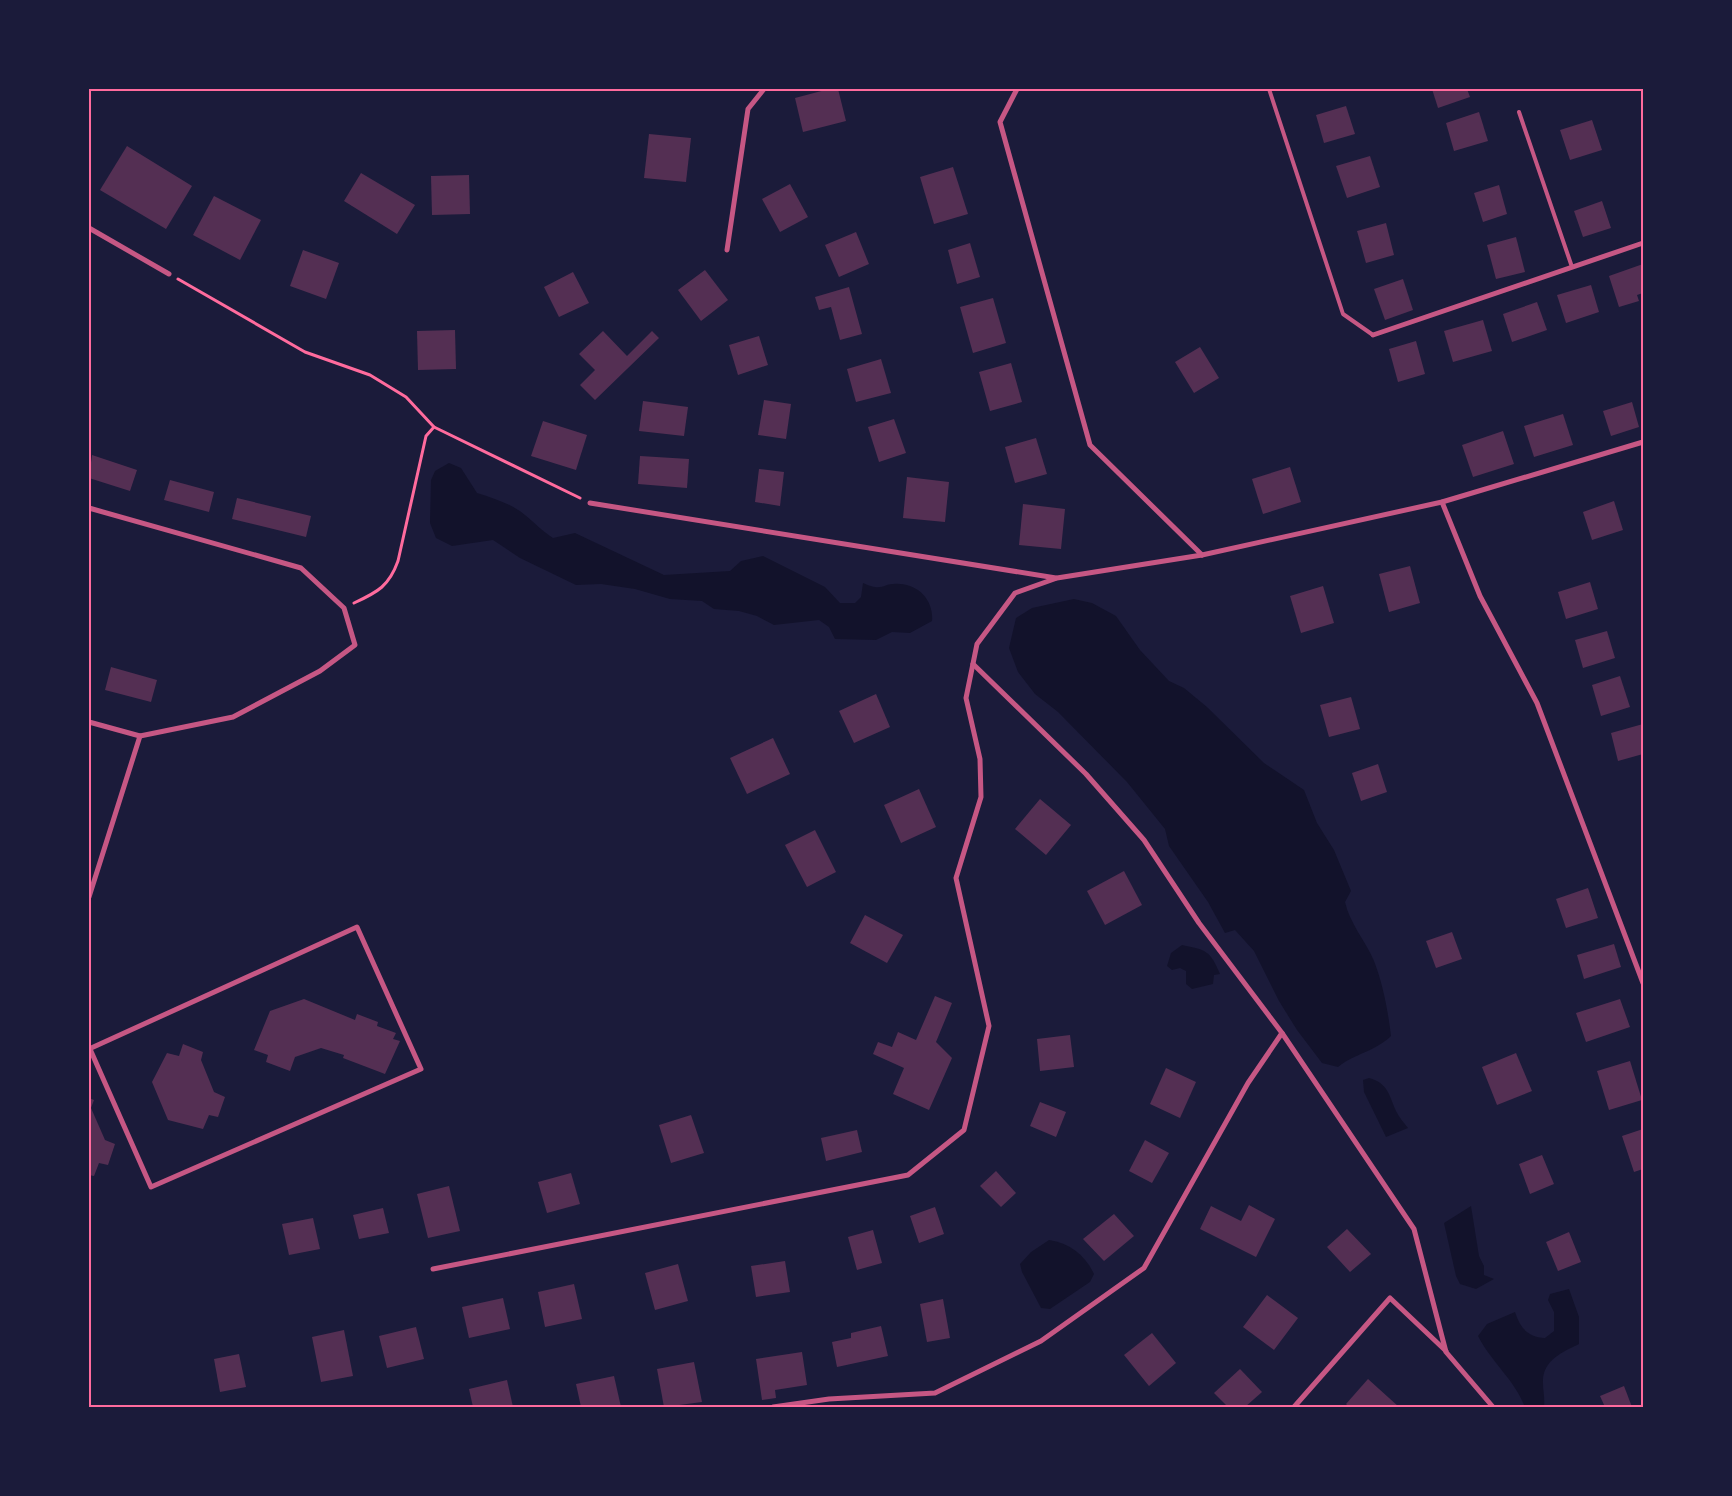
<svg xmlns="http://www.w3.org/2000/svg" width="1732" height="1496" font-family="'DejaVu Sans',sans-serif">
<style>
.water{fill:#12122b}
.building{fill:#542f53}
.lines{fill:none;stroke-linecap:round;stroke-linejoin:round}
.path{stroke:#ff6b9d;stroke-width:3}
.service{stroke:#c65784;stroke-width:4}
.minor{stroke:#c65784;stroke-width:5}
.neatline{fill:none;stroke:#ff6b9d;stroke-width:2}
</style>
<rect width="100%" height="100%" fill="#1b1b3a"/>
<!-- water -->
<g class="water">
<path d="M449,463L461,468L477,493C493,498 512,504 525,515C535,523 542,531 553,538L575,533L664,575L730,571L741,561L763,556L825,587L840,603H855L861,597L863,583C884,593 882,582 900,584C920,585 934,602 932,621L910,633L892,632L876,640L835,639L829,627L819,620L774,625L757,616L739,611L714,609L702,601L670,599L635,589L601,584L576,585L520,558L493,540L452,546L436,538L430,523L431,480L435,471Z"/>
<path d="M1074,599L1092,603L1116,616L1140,650L1169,681L1184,688L1207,707L1264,763L1304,790L1317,823L1334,850L1351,891L1345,902C1350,924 1365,940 1374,961C1383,984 1388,1011 1391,1036C1376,1051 1354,1054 1338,1067L1322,1063L1297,1030L1279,1001L1254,951L1235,930L1225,933L1208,902L1169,846L1165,829L1127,782L1058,712L1035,694L1018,672L1009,648L1016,618L1032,608Z"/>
<path d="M1182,945C1206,950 1210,950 1220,974L1214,975L1213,984L1192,989L1186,984V971L1180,968L1172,970L1167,966L1171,953Z"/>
<path d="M1369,1078C1388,1083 1389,1095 1396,1111C1399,1117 1404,1123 1408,1128L1386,1137L1364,1092L1363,1080Z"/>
<polygon points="1471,1206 1479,1256 1484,1266 1484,1275 1494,1279 1476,1289 1460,1284 1456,1276 1444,1223"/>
<path d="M1049,1240C1070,1243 1085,1255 1094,1274L1090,1282L1050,1309L1041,1308L1022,1272L1020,1264L1031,1252Z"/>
<path d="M1569,1289L1579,1317V1344C1563,1352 1542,1360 1543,1383C1543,1391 1545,1398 1544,1407H1525C1514,1379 1492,1363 1478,1336L1487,1324L1515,1312C1520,1328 1528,1337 1545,1338L1554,1331V1312L1548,1300L1550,1294Z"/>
</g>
<!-- building -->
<g class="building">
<polygon points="829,89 838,89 846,121 803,132 795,98"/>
<polygon points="1432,89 1467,89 1470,97 1438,108"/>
<polygon points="1346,106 1355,134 1324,143 1316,115"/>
<polygon points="1479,112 1488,141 1454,151 1446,123"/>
<polygon points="1592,120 1602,150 1570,160 1560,130"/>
<polygon points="649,134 691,138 686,182 644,178"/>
<polygon points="127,146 192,186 166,229 100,190"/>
<polygon points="1370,156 1380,187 1347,198 1336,166"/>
<polygon points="953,167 968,214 934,224 920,177"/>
<polygon points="361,173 415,205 397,234 344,201"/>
<polygon points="469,175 470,214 432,215 431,176"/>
<polygon points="790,184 808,217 780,232 762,199"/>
<polygon points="1499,185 1507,214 1483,222 1474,193"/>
<polygon points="214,196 261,220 240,260 193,235"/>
<polygon points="1602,201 1611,228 1583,237 1574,211"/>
<polygon points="1386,223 1394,255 1366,263 1357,231"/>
<polygon points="856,232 869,264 839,277 825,245"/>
<polygon points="1516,237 1525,272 1496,279 1487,245"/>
<polygon points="970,243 980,277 957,284 948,250"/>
<polygon points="303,250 339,263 326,299 290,286"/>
<polygon points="1643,264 1643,293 1637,295 1639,301 1619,307 1609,276"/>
<polygon points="705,270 728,300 701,321 678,290"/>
<polygon points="573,272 589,303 559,317 544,287"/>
<polygon points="1403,279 1413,310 1385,320 1374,289"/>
<polygon points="1591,285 1599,312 1566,323 1557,295"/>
<polygon points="849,287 862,334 840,340 831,307 819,310 815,297"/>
<polygon points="993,298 1006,343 973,353 960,307"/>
<polygon points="1537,302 1547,330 1512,342 1503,314"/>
<polygon points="1483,320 1492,351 1453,362 1444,331"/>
<polygon points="455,330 456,369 418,370 417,331"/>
<polygon points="603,331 627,356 652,331 659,338 595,400 580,385 595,370 579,354"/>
<polygon points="759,336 768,365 738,375 729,345"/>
<polygon points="1416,341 1425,374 1398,382 1389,349"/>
<polygon points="1200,347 1219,378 1194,393 1175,362"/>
<polygon points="881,359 891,393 856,402 847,369"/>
<polygon points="1011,363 1022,402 990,411 979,372"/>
<polygon points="764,400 791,404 786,439 758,435"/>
<polygon points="643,401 688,407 684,436 639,431"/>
<polygon points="1632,402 1639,427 1611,436 1603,411"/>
<polygon points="1563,414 1573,445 1534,457 1524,426"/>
<polygon points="894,419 906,453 879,462 868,427"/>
<polygon points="543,421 587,435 576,470 531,456"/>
<polygon points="1503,431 1514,464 1473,477 1462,445"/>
<polygon points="1036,438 1047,474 1015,483 1005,447"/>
<polygon points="92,455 137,470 130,491 89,478"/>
<polygon points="640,456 689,459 687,488 638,484"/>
<polygon points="1290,467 1301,502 1263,514 1252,479"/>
<polygon points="759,469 784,472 780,506 755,502"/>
<polygon points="907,477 949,482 945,522 903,518"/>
<polygon points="170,480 214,492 209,512 164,500"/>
<polygon points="237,498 311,516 306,537 232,519"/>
<polygon points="1614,501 1623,530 1592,540 1583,512"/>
<polygon points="1023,504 1065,509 1061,549 1019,545"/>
<polygon points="1410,566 1420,603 1389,612 1379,574"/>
<polygon points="1590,582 1598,609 1566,619 1558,592"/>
<polygon points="1323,586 1334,623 1301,633 1290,596"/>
<polygon points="1607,631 1615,658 1583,668 1575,640"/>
<polygon points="111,667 157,680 151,702 105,690"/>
<polygon points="1620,676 1630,707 1601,716 1592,685"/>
<polygon points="876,694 890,727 854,743 839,711"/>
<polygon points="1351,697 1360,729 1329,737 1320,705"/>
<polygon points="1643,724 1643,754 1618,761 1611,733"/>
<polygon points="773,738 790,774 747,794 730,758"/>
<polygon points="1378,764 1387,792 1361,801 1352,773"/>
<polygon points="919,789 936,827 901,843 884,805"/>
<polygon points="1040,799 1071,825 1046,855 1015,829"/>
<polygon points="815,830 836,872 807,887 785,845"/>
<polygon points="1124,871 1142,905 1105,925 1087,891"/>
<polygon points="1588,888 1598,918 1566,928 1556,899"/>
<polygon points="865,915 903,935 887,963 850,943"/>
<polygon points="1452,932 1462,959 1436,968 1426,941"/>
<polygon points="1614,944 1621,967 1584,979 1577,955"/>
<polygon points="935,996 952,1003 936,1042 952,1058 929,1110 893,1094 904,1068 873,1054 878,1042 892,1047 898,1032 916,1040"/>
<polygon points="304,999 355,1020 357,1014 378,1022 377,1026 396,1033 393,1039 400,1041 385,1074 343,1058 344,1055 321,1048 295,1057 290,1071 266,1062 268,1055 254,1050 270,1011"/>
<polygon points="1620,999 1630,1027 1586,1042 1576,1013"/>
<polygon points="1070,1035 1074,1067 1040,1071 1037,1039"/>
<polygon points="183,1044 203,1052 201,1060 214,1092 225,1097 218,1117 209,1115 203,1129 168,1120 152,1082 167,1053 179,1056"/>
<polygon points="1516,1053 1532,1091 1497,1105 1482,1067"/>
<polygon points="1630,1061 1642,1100 1609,1110 1597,1071"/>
<polygon points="1166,1068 1196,1082 1180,1118 1150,1104"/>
<polygon points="89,1098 94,1100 91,1108 105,1140 115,1144 108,1165 99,1163 94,1176 89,1175"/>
<polygon points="1040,1102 1066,1112 1056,1137 1030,1126"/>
<polygon points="691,1115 704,1153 671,1163 659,1125"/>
<polygon points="1643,1129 1643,1169 1634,1172 1622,1136"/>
<polygon points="857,1130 862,1152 826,1161 821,1138"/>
<polygon points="1145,1140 1169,1153 1152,1183 1129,1171"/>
<polygon points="1542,1155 1554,1184 1530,1194 1519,1164"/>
<polygon points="996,1171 1016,1193 1001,1207 980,1186"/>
<polygon points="571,1173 580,1204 547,1213 538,1182"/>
<polygon points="449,1186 460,1231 428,1238 417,1194"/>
<polygon points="1249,1205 1275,1219 1256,1257 1200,1229 1211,1206 1241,1221"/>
<polygon points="935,1207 944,1234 919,1243 910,1216"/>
<polygon points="383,1208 389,1233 359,1239 353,1215"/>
<polygon points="1114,1214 1134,1236 1104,1261 1083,1239"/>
<polygon points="313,1218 320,1249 289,1255 282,1224"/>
<polygon points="1347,1229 1371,1254 1350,1272 1327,1247"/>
<polygon points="873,1230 882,1263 857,1270 848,1237"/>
<polygon points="1569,1232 1581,1262 1558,1271 1546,1242"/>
<polygon points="785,1261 790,1292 756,1297 751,1266"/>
<polygon points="678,1264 688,1301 655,1310 645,1273"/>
<polygon points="574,1284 582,1319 545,1327 538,1292"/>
<polygon points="1267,1295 1298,1318 1274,1350 1243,1327"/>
<polygon points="503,1298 510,1329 469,1338 462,1307"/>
<polygon points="943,1299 950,1338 927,1342 920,1304"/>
<polygon points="881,1326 888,1356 837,1367 832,1342 851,1338 851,1333"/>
<polygon points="416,1327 424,1359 387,1368 379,1336"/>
<polygon points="344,1330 353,1376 321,1382 312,1337"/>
<polygon points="1152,1333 1176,1363 1149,1386 1124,1355"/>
<polygon points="802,1352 807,1385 775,1390 776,1398 762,1400 756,1359"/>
<polygon points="239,1354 246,1387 220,1392 214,1359"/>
<polygon points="694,1362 702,1402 664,1407 657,1369"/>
<polygon points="1240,1369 1262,1392 1245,1407 1228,1407 1214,1393"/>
<polygon points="614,1376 621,1407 581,1407 576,1384"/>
<polygon points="1368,1379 1399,1407 1349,1407 1346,1404"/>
<polygon points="507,1380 513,1407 473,1407 469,1389"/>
<polygon points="1624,1386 1632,1407 1605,1407 1600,1396"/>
</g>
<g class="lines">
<!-- path -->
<g class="path">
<polyline points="178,279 305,352 370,375 406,397 434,427 580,498"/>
<path d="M354,603C378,592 389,586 398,561L426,436L434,427"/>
</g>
<!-- service -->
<g class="service">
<polyline points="1269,89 1343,314 1373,335"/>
<polyline points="1519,112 1572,267"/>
</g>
<!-- minor -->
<g class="minor">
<polyline points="1017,89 1000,122 1090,445 1202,555"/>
<polyline points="89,228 169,274"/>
<polyline points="727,250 748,109 764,89"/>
<polyline points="1373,335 1643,243"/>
<polyline points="1442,502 1480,596 1537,703 1643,983"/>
<polyline points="590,503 1056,578"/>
<polyline points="89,508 301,568 344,608 355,645 320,671 233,717 140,736 89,897"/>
<polyline points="973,664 1086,774 1144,840 1199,923 1282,1033 1414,1229 1446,1352 1493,1407"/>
<polyline points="89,722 140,736"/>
<polyline points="89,1049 357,927 421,1069 151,1187 90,1049"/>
<polyline points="433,1269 908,1175 964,1130 989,1026 956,878 981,797 980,759 966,698 977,644 1015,593 1057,578 1202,555 1442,502 1643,442"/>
<polyline points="773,1407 829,1399 935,1393 1041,1341 1144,1268 1248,1083 1282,1033"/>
<polyline points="1294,1407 1390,1298 1446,1351"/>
</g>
</g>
<!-- border -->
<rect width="1732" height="1496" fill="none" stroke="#1b1b3a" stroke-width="180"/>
<rect x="90" y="90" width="1552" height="1316" class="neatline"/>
</svg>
